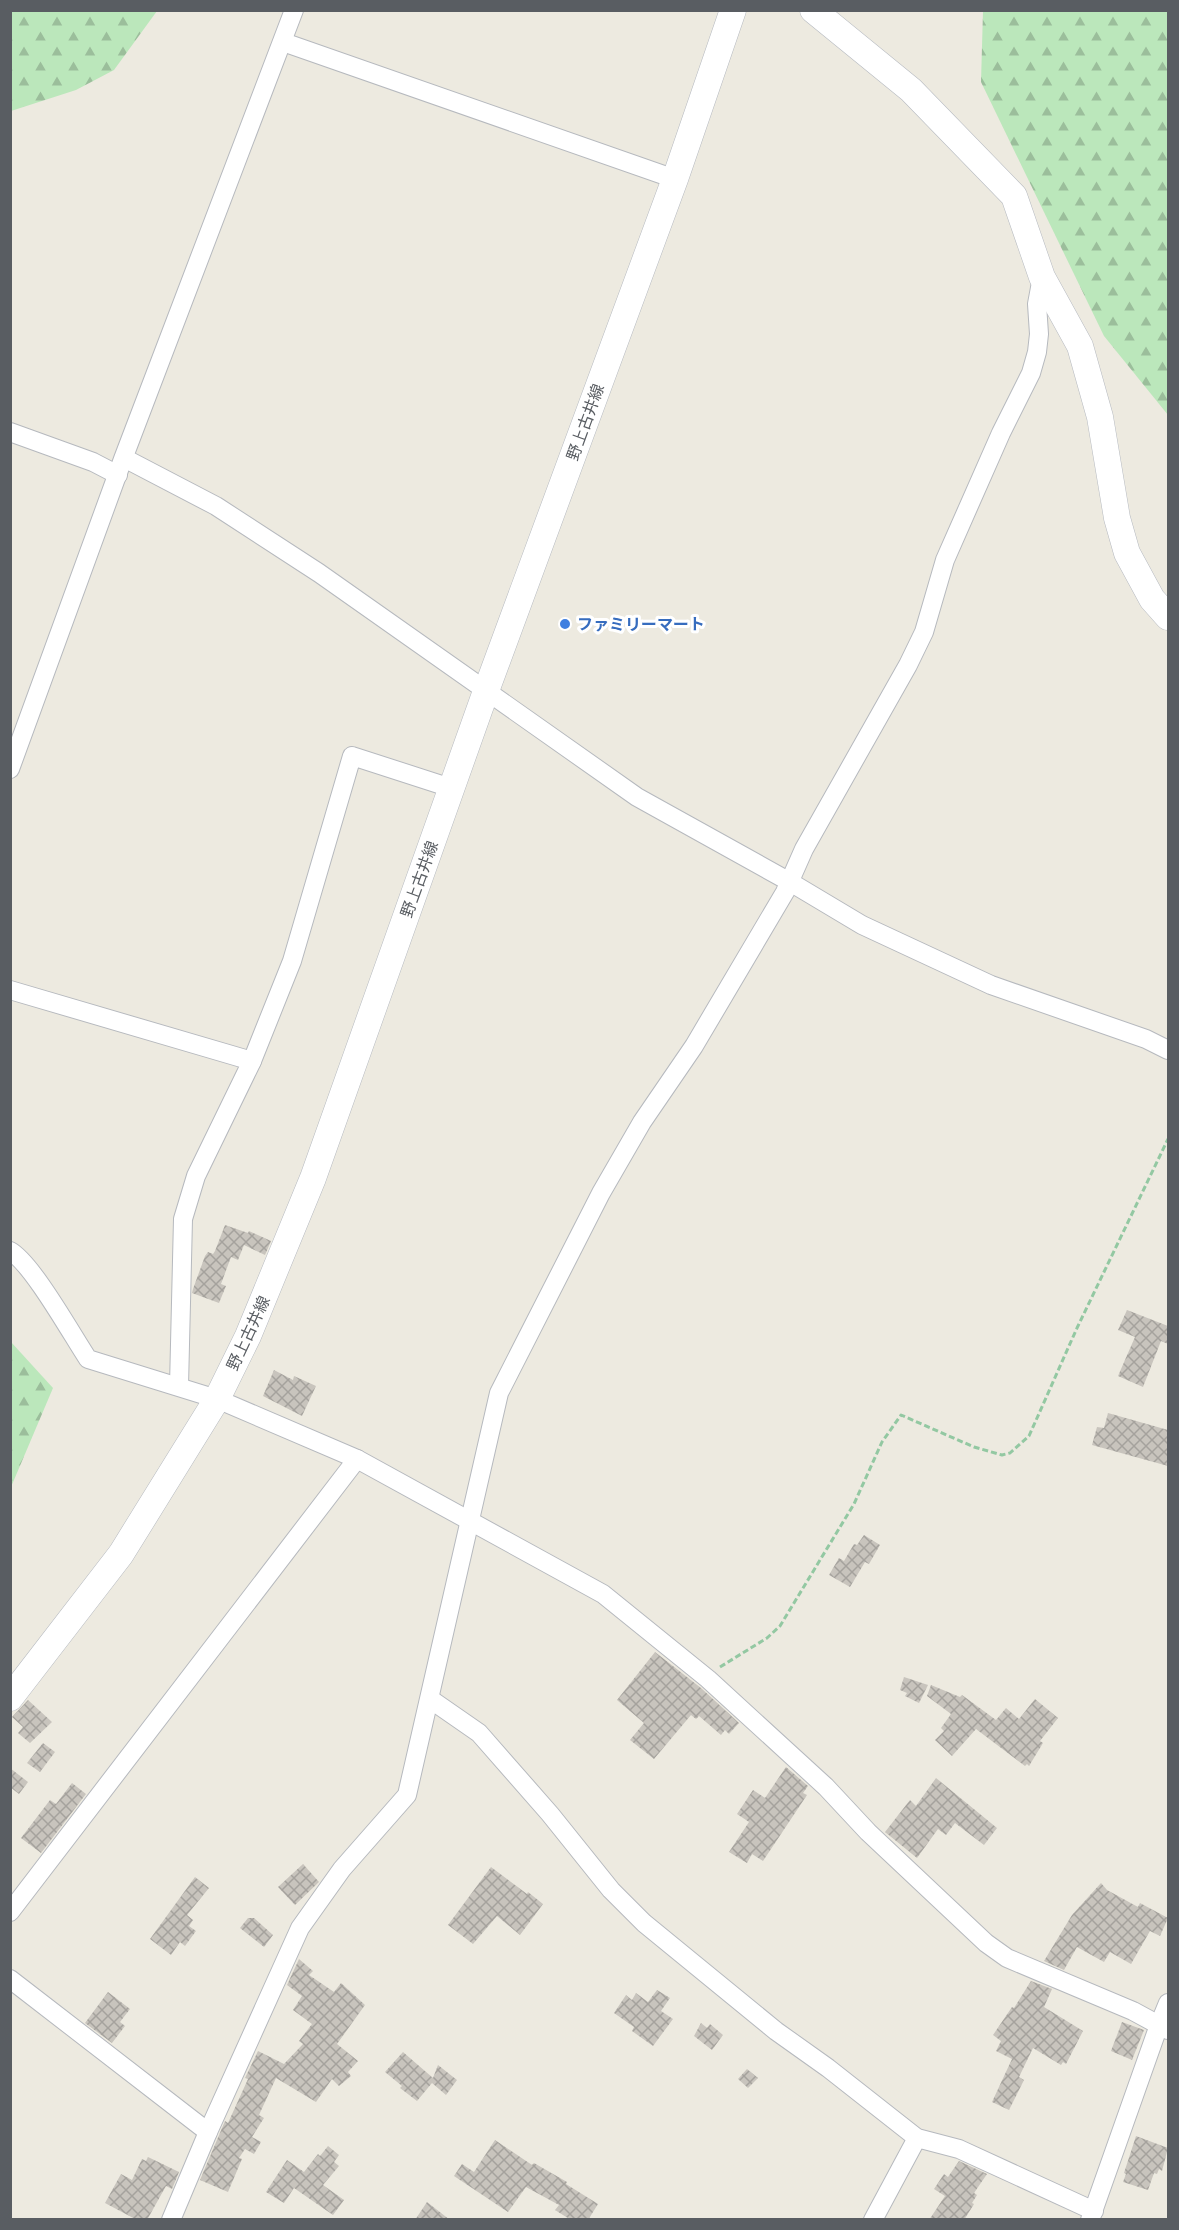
<svg xmlns="http://www.w3.org/2000/svg" width="1179" height="2230" font-family="'DejaVu Sans','Noto Sans JP',sans-serif">
<style>
.forest{fill:url(#forest-firs)}
.building{fill:url(#building-cross-hatch)}
.lines{fill:none;stroke-linecap:round;stroke-linejoin:round}
.street-casing{stroke:#b6b9be;stroke-width:20}
.secondary-casing{stroke:#b6bac0;stroke-width:27}
.path{stroke:#93c8a2;stroke-width:3;stroke-dasharray:6 3;stroke-linecap:butt}
.street{stroke:#fff;stroke-width:18}
.secondary{stroke:#fff;stroke-width:26}
.shop-dot{fill:#3f7fe0;stroke:#fff;stroke-width:2}
.labels{text-anchor:middle;stroke-width:6;stroke-linejoin:round;paint-order:stroke}
.street-label{font-size:16px;fill:#595d62;stroke:#fff}
.shop-label{font-size:16px;font-weight:bold;fill:#366cbe;stroke:#fff;text-anchor:start}
</style>
<defs>
<pattern id="forest-firs" width="22" height="20" patternUnits="userSpaceOnUse" patternTransform="scale(1.5)"><rect width="22" height="20" fill="#bbe7bb"/><path d="M5 1l3.5 6h-7zM16 11l3.5 6h-7z" fill="#9bbe9b"/></pattern>
<pattern id="building-cross-hatch" width="8" height="8" patternUnits="userSpaceOnUse" patternTransform="scale(1.5)"><rect width="8" height="8" fill="#c8c4bd"/><path d="M0 0l8 8M0 8l8-8" fill="none" stroke="#a5a29d"/></pattern>
</defs>
<rect width="100%" height="100%" fill="#edeae0"/>
<!-- forest -->
<g class="forest">
<polygon points="11,10 157,10 157,11 114,70 76,90 11,111"/>
<polygon points="983,11 1168,11 1168,415 1104,336 981,82"/>
<polygon points="11,1342 53,1388 11,1487"/>
</g>
<!-- building -->
<g class="building">
<polygon points="225,1225 248,1233 249,1231 271,1241 265,1255 244,1245 238,1260 231,1257 221,1284 226,1286 219,1303 192,1293 193,1289 205,1256 208,1252 213,1254 215,1251"/>
<polygon points="1127,1310 1168,1326 1168,1344 1161,1341 1143,1387 1118,1376 1135,1337 1118,1330"/>
<polygon points="274,1370 293,1380 294,1376 316,1386 302,1416 263,1396"/>
<polygon points="1108,1413 1168,1430 1168,1466 1092,1445 1097,1427 1104,1428"/>
<polygon points="864,1535 880,1545 869,1564 865,1562 850,1587 829,1575 839,1558 844,1561 854,1544 857,1545"/>
<polygon points="655,1652 701,1688 739,1723 729,1734 725,1730 721,1735 699,1716 696,1719 691,1715 654,1759 630,1740 644,1723 617,1700"/>
<polygon points="904,1677 928,1685 919,1703 905,1696 907,1693 900,1690"/>
<polygon points="931,1685 960,1697 962,1695 996,1720 1006,1708 1019,1719 1035,1699 1058,1718 1040,1741 1043,1743 1029,1766 1027,1764 1025,1766 976,1729 952,1756 935,1740 944,1731 941,1728 951,1714 927,1696"/>
<polygon points="28,1700 52,1722 30,1743 18,1733 23,1727 12,1717"/>
<polygon points="43,1743 55,1752 40,1772 27,1763"/>
<polygon points="786,1767 808,1786 803,1793 807,1795 763,1861 752,1854 747,1863 729,1852 749,1822 737,1814 753,1790 765,1798"/>
<polygon points="10,1768 28,1782 19,1794 10,1787"/>
<polygon points="936,1778 997,1828 984,1845 955,1823 946,1835 938,1829 917,1858 885,1832 910,1800 916,1806"/>
<polygon points="72,1783 86,1794 41,1853 21,1838 50,1800 56,1804"/>
<polygon points="303,1864 319,1882 295,1905 278,1887"/>
<polygon points="491,1867 527,1894 528,1892 543,1904 520,1935 497,1916 473,1944 448,1925"/>
<polygon points="195,1877 209,1888 187,1915 193,1920 189,1926 196,1931 185,1946 180,1942 171,1955 150,1939"/>
<polygon points="1101,1883 1107,1890 1138,1907 1140,1903 1168,1918 1160,1936 1150,1931 1131,1964 1110,1952 1104,1962 1077,1947 1064,1970 1044,1961 1072,1915"/>
<polygon points="248,1918 254,1918 273,1935 264,1947 240,1928"/>
<polygon points="299,1959 313,1971 309,1975 334,1992 341,1983 365,2005 337,2044 358,2061 348,2072 351,2076 339,2086 332,2079 316,2102 276,2078 259,2115 264,2118 252,2137 261,2142 254,2154 245,2149 239,2158 242,2159 228,2192 200,2180 225,2121 228,2123 248,2079 245,2078 258,2051 284,2064 303,2044 299,2041 312,2024 293,2010 302,1996 287,1985"/>
<polygon points="1031,1981 1052,1989 1044,2007 1083,2031 1066,2064 1063,2062 1061,2065 1033,2048 1019,2077 1024,2080 1009,2110 992,2102 1012,2059 996,2051 1001,2041 993,2035 1012,2007 1014,2008"/>
<polygon points="657,1990 670,1998 661,2011 673,2019 653,2046 632,2031 634,2027 614,2013 626,1995 632,2000 636,1993 648,2002"/>
<polygon points="108,1992 130,2009 120,2022 125,2026 112,2043 85,2023"/>
<polygon points="1122,2022 1144,2030 1132,2060 1111,2051"/>
<polygon points="701,2023 707,2028 710,2024 723,2035 712,2050 694,2036"/>
<polygon points="403,2052 433,2078 438,2065 457,2080 446,2095 432,2083 417,2101 400,2088 402,2086 385,2072"/>
<polygon points="747,2069 758,2078 748,2088 738,2079"/>
<polygon points="1136,2136 1168,2148 1162,2171 1159,2169 1157,2174 1154,2173 1148,2190 1123,2182 1126,2174 1124,2173"/>
<polygon points="495,2140 532,2165 534,2163 567,2182 566,2184 598,2204 588,2220 571,2220 555,2210 559,2205 526,2187 508,2212 454,2176 462,2164 474,2172"/>
<polygon points="328,2146 339,2155 334,2162 339,2166 323,2185 344,2200 333,2215 294,2188 284,2203 266,2192 287,2160 304,2172 318,2154 320,2156"/>
<polygon points="148,2157 179,2172 172,2189 166,2186 147,2220 137,2220 105,2203 121,2174 132,2180 142,2159 146,2161"/>
<polygon points="959,2161 987,2174 974,2193 977,2195 972,2203 974,2204 964,2220 929,2220 945,2196 934,2189 944,2174 948,2177"/>
<polygon points="427,2202 450,2220 415,2220"/>
</g>
<g class="lines">
<defs>
<g id="street">
<polyline points="283,42 675,179"/>
<polyline points="10,432 93,462 118,475"/>
<polyline points="124,458 216,506 319,573 637,797 790,882 862,925 991,985 1146,1039 1168,1050"/>
<polyline points="10,769 123,459 294,10"/>
<polyline points="10,990 252,1061"/>
<path d="M10,1251C32,1263 72,1335 88,1359L217,1399L357,1459L603,1594L708,1679L826,1787L868,1832L986,1943L1007,1958L1133,2011L1168,2030"/>
<polyline points="179,1386 183,1219 196,1176 252,1061 292,961 352,756 451,788"/>
<polyline points="430,1699 479,1733 550,1814 611,1890 644,1923 776,2031 828,2068 917,2138 959,2149 1094,2211"/>
<polyline points="10,1912 357,1459"/>
<polyline points="10,1979 208,2132"/>
<polyline points="171,2220 208,2132 300,1928 342,1869 407,1795 499,1393 601,1193 642,1122 694,1046 785,892 804,849 908,665 924,632 945,560 1001,433 1031,373 1037,352 1039,334 1037,304 1042,277"/>
<polyline points="873,2220 917,2138"/>
<polyline points="1090,2220 1159,2025 1168,2003"/>
</g>
<g id="secondary">
<polyline points="813,10 911,90 1014,196 1042,277 1080,346 1100,417 1117,518 1127,553 1152,599 1168,617"/>
<polyline points="10,1698 121,1554 217,1399 248,1336 313,1178 486,691 675,179 733,10"/>
</g>
</defs>
<!-- street casing -->
<use href="#street" class="street-casing"/>
<!-- secondary casing -->
<use href="#secondary" class="secondary-casing"/>
<!-- path -->
<polyline class="path" points="720,1667 767,1638 780,1626 854,1504 882,1442 901,1415 974,1447 1002,1455 1010,1453 1029,1436 1077,1328 1168,1139"/>
<!-- street -->
<use href="#street" class="street"/>
<!-- secondary -->
<use href="#secondary" class="secondary"/>
</g>
<!-- markers -->
<circle class="shop-dot" cx="565" cy="624" r="6"/>
<g class="labels">
<!-- street labels -->
<g class="street-label">
<text transform="translate(585 422) rotate(-70)" y="6">野上古井線</text>
<text transform="translate(419 879) rotate(-70)" y="6">野上古井線</text>
<text transform="translate(248 1333) rotate(-65)" y="6">野上古井線</text>
</g>
<!-- shop labels -->
<g class="shop-label">
<text x="577" y="630">ファミリーマート</text>
</g>
</g>
<!-- border -->
<rect width="1179" height="2230" fill="none" stroke="#595d62" stroke-width="24"/>
</svg>
